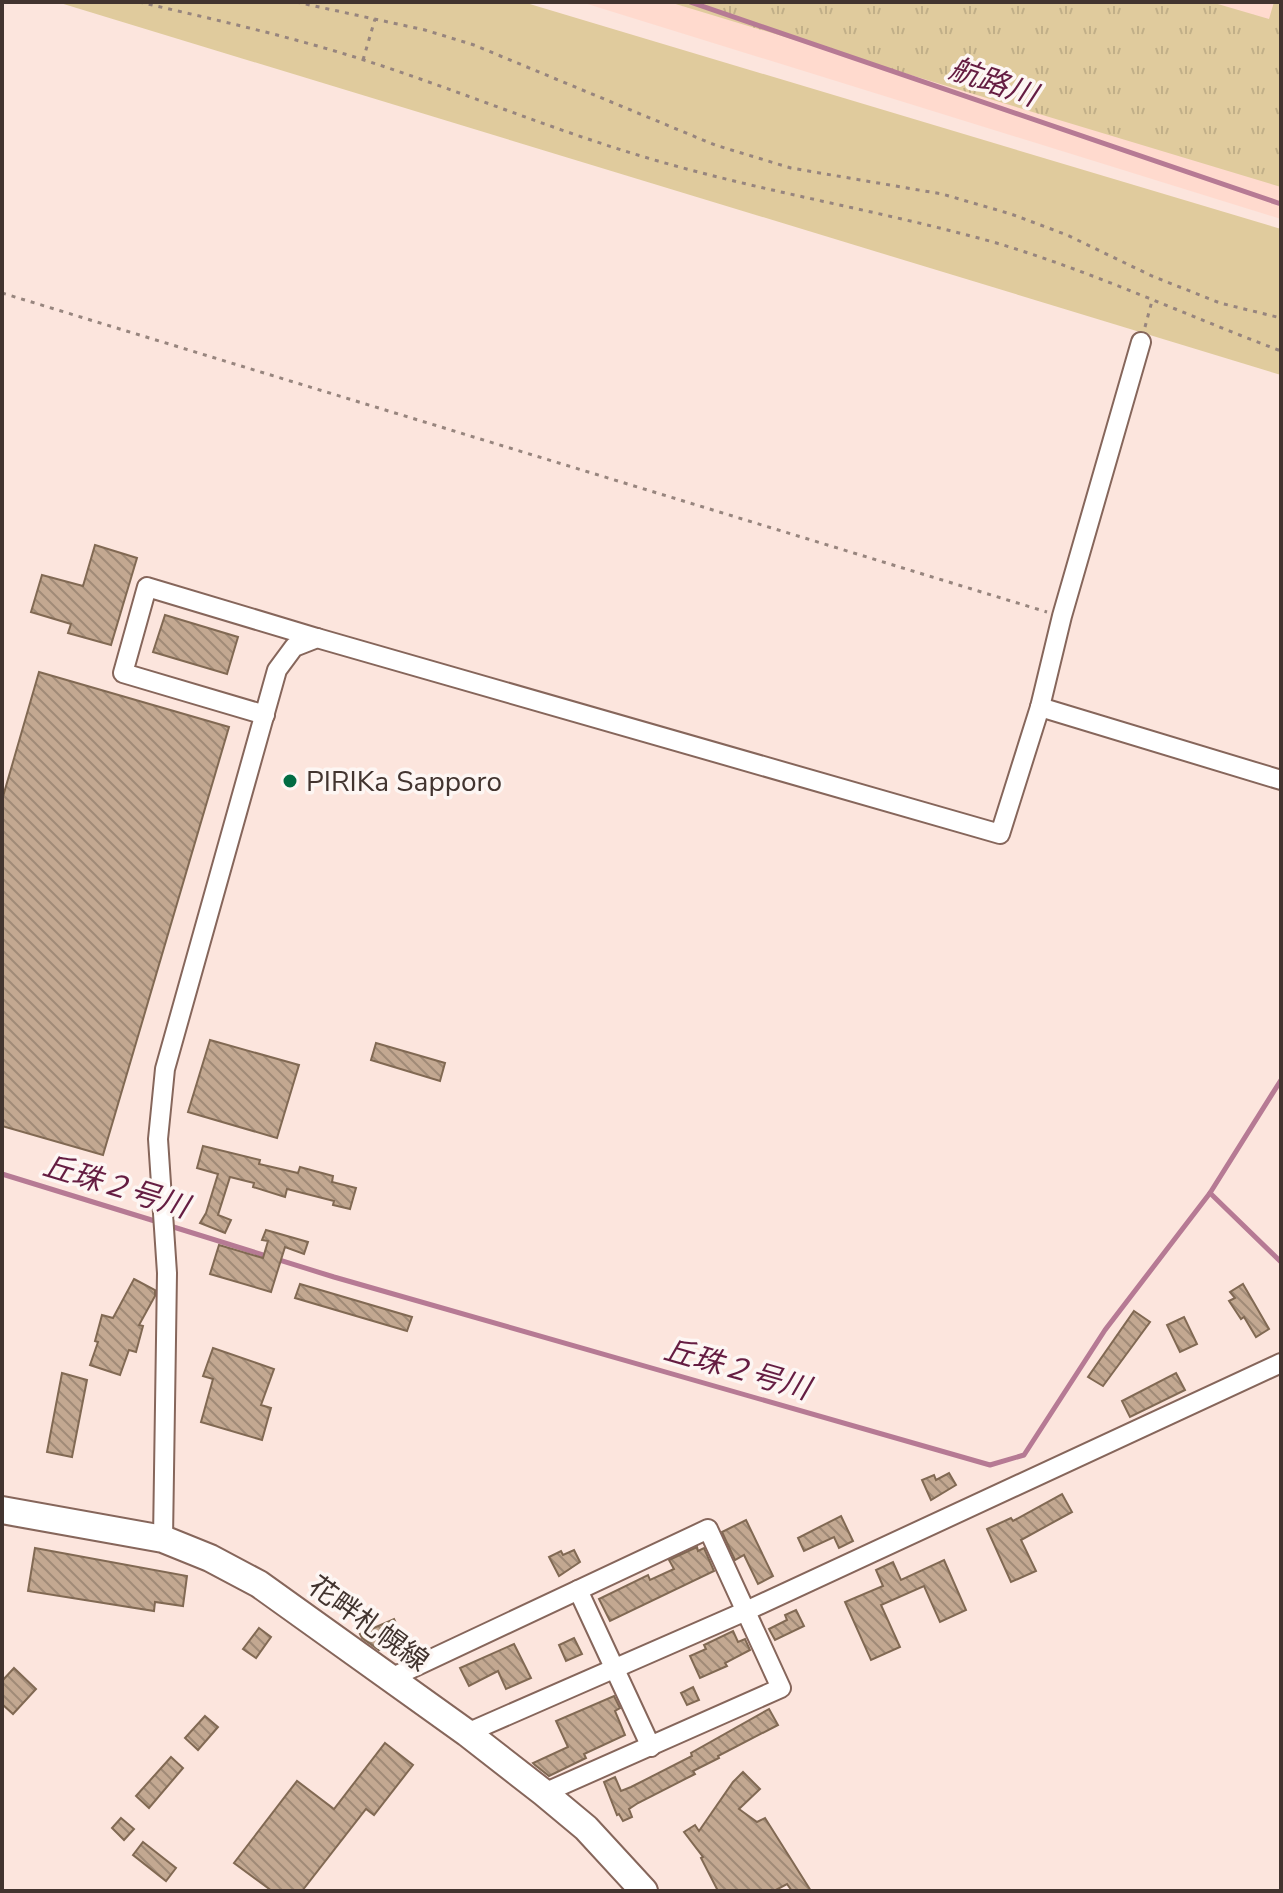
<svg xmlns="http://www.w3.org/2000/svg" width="1283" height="1893" font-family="'Nunito Sans','Noto Sans JP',sans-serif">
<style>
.built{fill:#ffdace}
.grass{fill:url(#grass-tufts)}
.park{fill:#e0cb9d}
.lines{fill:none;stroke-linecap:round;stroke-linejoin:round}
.stream{stroke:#b67a94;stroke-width:5}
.building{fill:url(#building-back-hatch);stroke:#816953;stroke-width:2}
.street-casing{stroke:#86665b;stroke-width:22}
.secondary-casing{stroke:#86665b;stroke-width:30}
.path{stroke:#97857e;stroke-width:3;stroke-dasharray:4 6;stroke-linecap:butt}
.street{stroke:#fff;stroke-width:18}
.secondary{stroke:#fff;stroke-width:26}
.poi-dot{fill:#006c43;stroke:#fdf6f3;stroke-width:3}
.labels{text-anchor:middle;stroke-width:7;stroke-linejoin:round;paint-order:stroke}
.poi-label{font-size:28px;fill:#42342f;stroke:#fdf6f3;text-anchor:start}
.street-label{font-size:28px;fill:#42342f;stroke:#fdf6f3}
.water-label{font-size:30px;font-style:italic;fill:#651d42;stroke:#fdf6f3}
</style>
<defs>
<pattern id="grass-tufts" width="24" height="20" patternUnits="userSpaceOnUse" patternTransform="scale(2)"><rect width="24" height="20" fill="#e0cb9d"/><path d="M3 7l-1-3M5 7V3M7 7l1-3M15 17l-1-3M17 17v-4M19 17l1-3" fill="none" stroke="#c1af88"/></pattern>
<pattern id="building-back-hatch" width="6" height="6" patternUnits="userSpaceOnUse" patternTransform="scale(2)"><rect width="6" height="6" fill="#c3a891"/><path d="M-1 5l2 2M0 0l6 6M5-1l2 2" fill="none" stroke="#a08a77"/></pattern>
</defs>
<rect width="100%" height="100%" fill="#fce5dd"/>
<!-- built -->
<polygon class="built" points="581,2 1281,2 1281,219"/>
<!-- grass -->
<polygon class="grass" points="669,2 1211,2 1269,19 1274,2 1281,2 1281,187"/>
<!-- park -->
<polygon class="park" points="57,2 523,2 1281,229 1281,375"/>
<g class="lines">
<!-- stream -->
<g class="stream">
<polyline points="690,2 1281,204"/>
<polyline points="2,1174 158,1222"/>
<polyline points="1210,1193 1281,1262"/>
<polyline points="167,1225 334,1277 990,1465 1024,1455 1105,1330 1210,1193 1281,1080"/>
</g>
</g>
<!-- building -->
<g class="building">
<polygon points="95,545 137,558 111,645 68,633 71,624 31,612 42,575 83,586"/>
<polygon points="165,615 238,637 227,674 153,652"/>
<polygon points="39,672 229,727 103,1155 2,1126 2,800"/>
<polygon points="210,1040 299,1065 277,1138 188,1112"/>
<polygon points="376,1043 445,1063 440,1081 371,1060"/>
<polygon points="203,1146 260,1160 259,1164 298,1173 300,1167 333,1176 332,1182 356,1188 350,1209 333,1205 334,1201 287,1189 285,1197 253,1187 254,1183 230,1177 218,1215 231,1220 225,1233 200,1223 206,1213 218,1174 197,1168"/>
<polygon points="266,1230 308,1242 304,1254 285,1247 271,1292 210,1274 219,1245 263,1258 268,1241 262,1240"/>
<polygon points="134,1279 155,1290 155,1296 139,1325 143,1326 136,1352 129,1350 120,1375 90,1365 98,1342 95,1341 102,1315 113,1318"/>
<polygon points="300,1284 412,1317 407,1331 295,1298"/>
<polygon points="1243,1284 1269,1329 1256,1337 1244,1317 1241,1319 1229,1301 1235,1298 1230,1292"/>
<polygon points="1134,1311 1150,1322 1103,1386 1088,1377"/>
<polygon points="1184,1317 1197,1344 1180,1352 1167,1325"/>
<polygon points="213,1348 274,1369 261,1405 271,1408 262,1440 201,1422 213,1379 203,1376"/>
<polygon points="62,1373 87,1380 72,1457 47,1452"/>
<polygon points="1176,1373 1185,1390 1130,1417 1122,1401"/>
<polygon points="949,1473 956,1485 931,1500 922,1480 934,1475 936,1480"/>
<polygon points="1062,1494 1072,1512 1021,1540 1036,1571 1011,1582 987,1529 1011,1518 1013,1521"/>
<polygon points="841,1516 853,1541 839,1548 834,1537 804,1551 798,1538"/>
<polygon points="746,1520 773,1576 758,1584 744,1555 735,1560 722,1532"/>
<polygon points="697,1547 698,1551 704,1548 714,1571 610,1621 599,1599 648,1575 650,1580 674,1569 669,1560"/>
<polygon points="35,1548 187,1576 183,1606 155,1602 154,1611 28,1591"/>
<polygon points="574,1550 580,1562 559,1576 549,1557 561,1551 563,1555"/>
<polygon points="944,1560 966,1610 940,1622 924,1586 881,1605 900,1647 871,1660 845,1602 883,1586 876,1570 893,1562 901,1580"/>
<polygon points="796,1610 804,1626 775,1640 769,1629 787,1620 785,1615"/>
<polygon points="394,1619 403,1640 379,1650 362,1638 360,1634"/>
<polygon points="259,1628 271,1637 256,1658 243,1649"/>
<polygon points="733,1631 738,1642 745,1639 750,1650 725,1663 727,1666 700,1678 690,1656 706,1649 704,1645"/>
<polygon points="574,1638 582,1654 566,1661 559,1645"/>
<polygon points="514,1644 531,1678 506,1689 498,1671 469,1686 460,1668"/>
<polygon points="14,1668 36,1689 13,1714 2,1704 2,1681"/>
<polygon points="693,1687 699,1700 687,1705 681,1693"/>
<polygon points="614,1696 620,1708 615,1711 625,1735 584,1754 586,1758 549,1776 535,1765 533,1763 568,1747 556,1721"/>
<polygon points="769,1709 778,1725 718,1756 719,1758 693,1771 695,1774 638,1803 629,1809 632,1817 623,1821 619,1814 617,1815 604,1782 615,1777 621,1791 631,1787 692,1756 691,1753"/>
<polygon points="205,1716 218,1727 198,1750 185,1738"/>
<polygon points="385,1743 413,1765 374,1815 366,1809 302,1891 272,1891 234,1863 297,1781 334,1809"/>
<polygon points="171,1757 183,1768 149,1808 136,1796"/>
<polygon points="743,1772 760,1789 739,1809 757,1822 765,1818 811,1891 792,1891 787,1884 774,1891 718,1891 701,1858 703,1857 684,1832 695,1825 699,1831 733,1782"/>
<polygon points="121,1818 134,1829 124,1840 112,1828"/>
<polygon points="143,1842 176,1868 166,1881 133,1855"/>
</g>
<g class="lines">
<defs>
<g id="street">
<polyline points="1040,707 1281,780"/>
<polyline points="265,715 123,673 147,587 317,638"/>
<polyline points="163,1539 167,1273 158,1139 165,1069 277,670 294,647 317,638 1000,834 1040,707 1062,616 1141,342"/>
<polyline points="578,1590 651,1747"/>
<polyline points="391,1678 708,1529 781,1688 544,1793"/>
<polyline points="467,1733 746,1611 1281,1363"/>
</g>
<polyline id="secondary" points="2,1510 163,1539 210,1558 259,1584 467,1733 544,1793 586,1828 644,1891"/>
</defs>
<!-- street casing -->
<use href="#street" class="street-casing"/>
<!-- secondary casing -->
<use href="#secondary" class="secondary-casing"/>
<!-- path -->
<g class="path">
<path d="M139,2C213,19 288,36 361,59C461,91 557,132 658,161C769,193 882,211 993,242C1092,271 1185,315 1281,351"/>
<polyline points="296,2 425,30 474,45 715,145 791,168 942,194 1011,214 1067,235 1152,276 1220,303 1281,318"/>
<polyline points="363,60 375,19"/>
<polyline points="2,293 1047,612"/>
<polyline points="1145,327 1152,301"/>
</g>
<!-- street -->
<use href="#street" class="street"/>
<!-- secondary -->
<use href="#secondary" class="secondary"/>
</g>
<!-- markers -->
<circle class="poi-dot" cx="290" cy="781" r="8"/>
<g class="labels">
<!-- poi labels -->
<g class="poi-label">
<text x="306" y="791">PIRIKa Sapporo</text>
</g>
<!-- street labels -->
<g class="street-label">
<text transform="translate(369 1623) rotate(36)" y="10">花畔札幌線</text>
</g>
<!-- water labels -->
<g class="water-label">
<text transform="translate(993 82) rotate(19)" y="10">航路川</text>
<text transform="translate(116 1186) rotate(17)" y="10">丘珠２号川</text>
<text transform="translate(737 1369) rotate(16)" y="10">丘珠２号川</text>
</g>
</g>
<!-- border -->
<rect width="1283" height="1893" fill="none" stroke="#42342f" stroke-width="8"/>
</svg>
